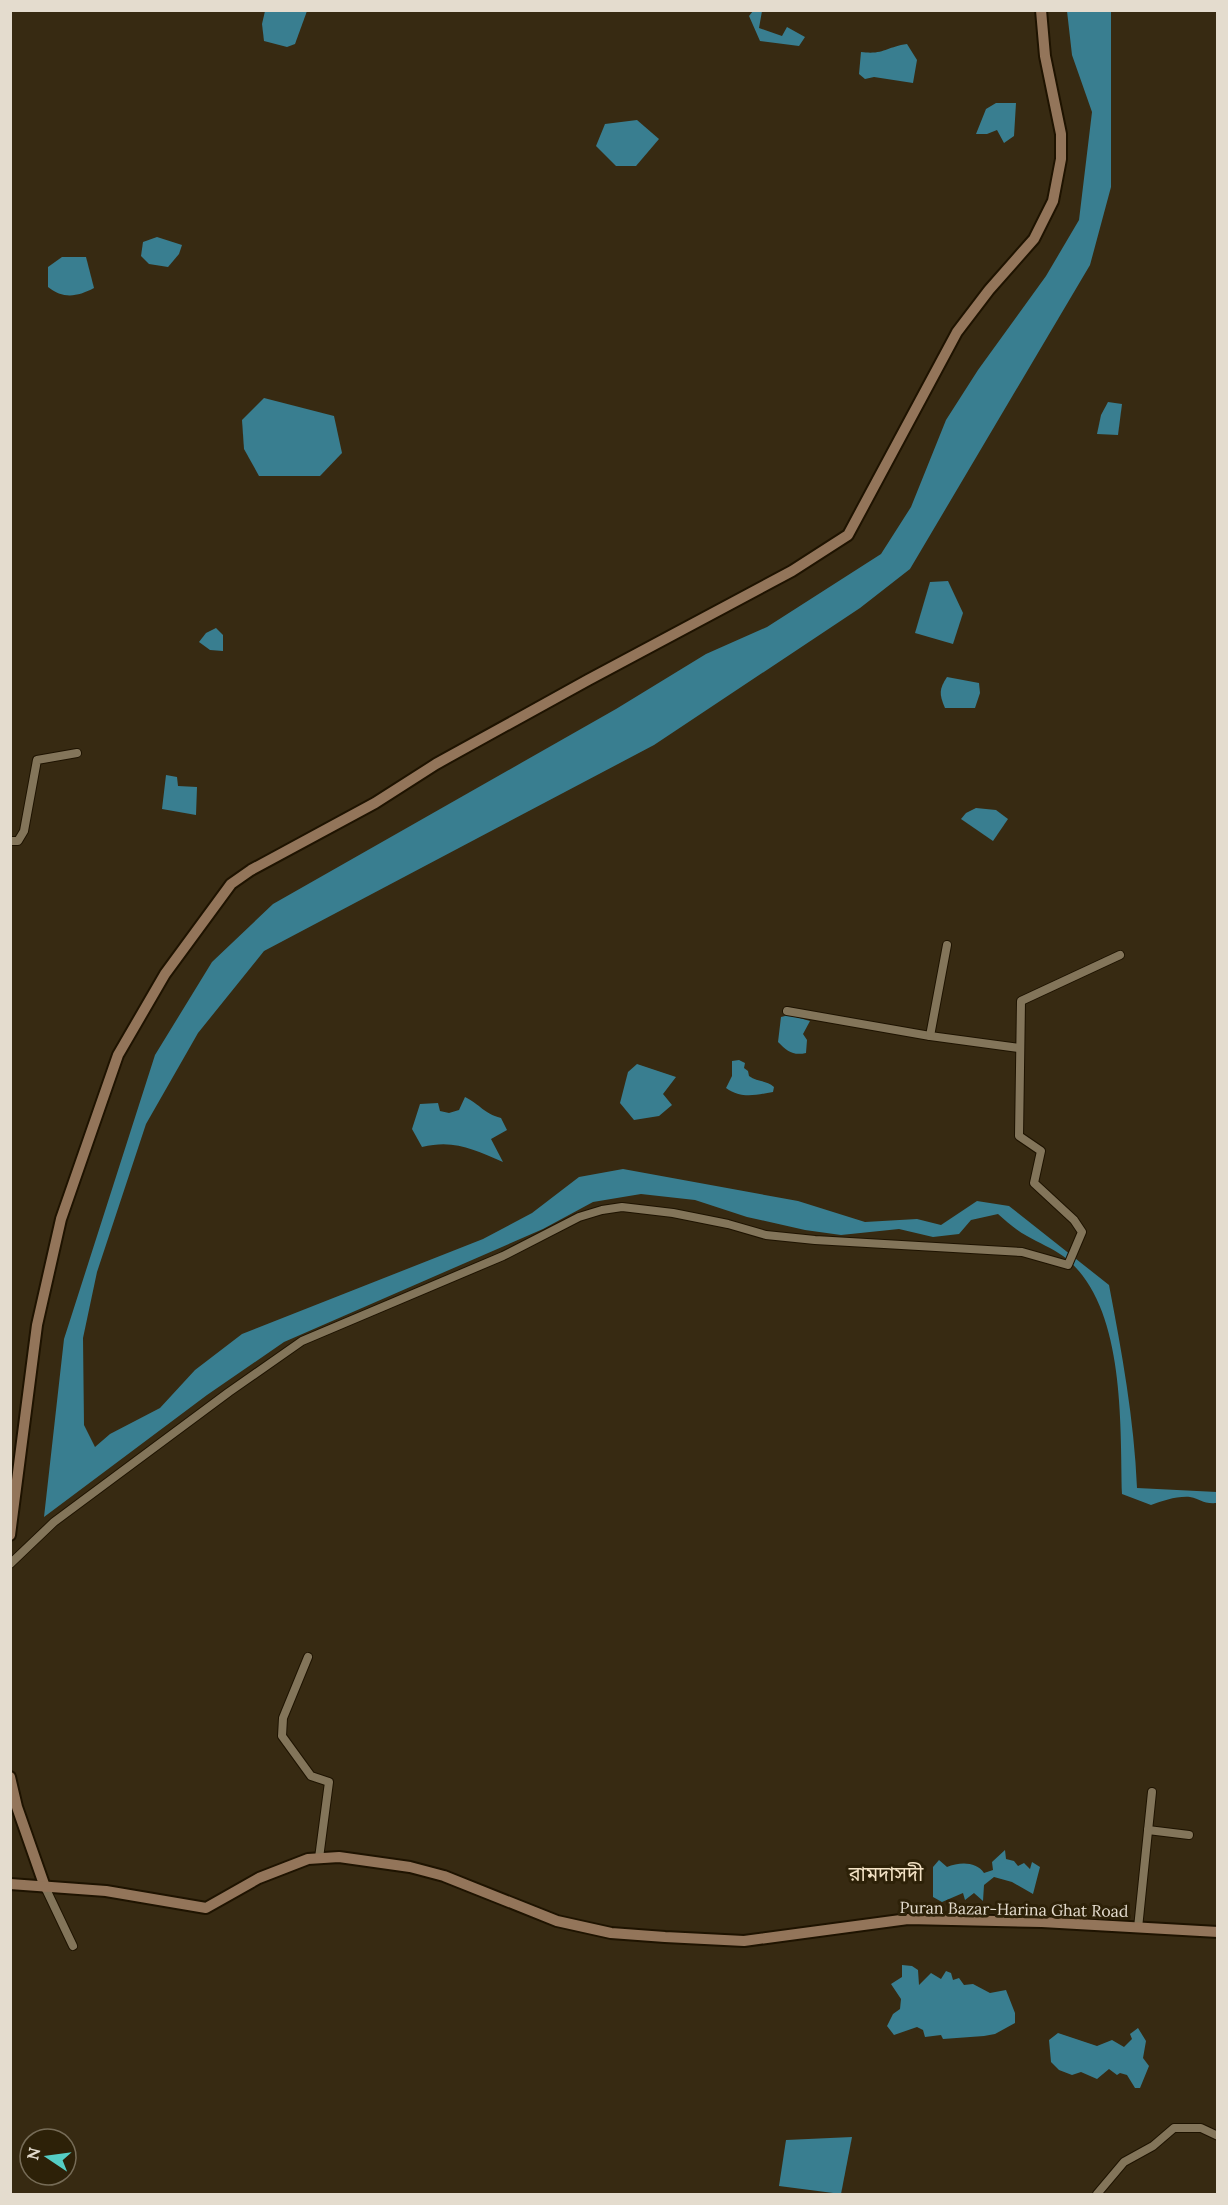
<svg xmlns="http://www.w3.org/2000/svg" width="1228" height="2205" font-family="Lora,'Noto Sans Bengali',serif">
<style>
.water{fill:#397e90}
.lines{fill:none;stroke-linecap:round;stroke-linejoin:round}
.street-casing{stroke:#1e1300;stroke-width:10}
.secondary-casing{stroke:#1e1300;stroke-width:14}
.street{stroke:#83755a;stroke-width:8}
.secondary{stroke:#93755a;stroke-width:10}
.labels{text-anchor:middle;stroke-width:6;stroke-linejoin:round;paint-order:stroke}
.street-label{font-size:16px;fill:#e4dcce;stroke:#2d2108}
.quarter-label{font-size:20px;fill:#f3e2c5;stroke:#2d2108}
</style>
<rect width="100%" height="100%" fill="#372a12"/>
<!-- water -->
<g class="water">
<polygon points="265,11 307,11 295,44 287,47 264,41 262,24"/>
<polygon points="753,11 762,11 759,28 782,36 787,27 805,37 799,46 760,41 749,16"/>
<path d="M1067,11H1111V187L1090,265L910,569L860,608L654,745L264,951L198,1033L146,1124L97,1272L83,1338L84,1425L95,1447L110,1434L160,1408L195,1370L242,1334L483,1239L532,1213L579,1177L623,1169L798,1201L865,1222L917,1219L941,1225L977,1201L1009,1206L1109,1285C1122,1353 1134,1419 1137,1488L1217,1492V1503C1202,1504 1201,1499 1190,1497C1176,1496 1163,1501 1151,1505L1122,1494C1120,1424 1126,1303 1063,1256C1052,1248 1039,1243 1027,1236C1016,1230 1007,1222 998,1214L971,1220L959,1234L933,1237L899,1229L841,1235L805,1230L747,1217L695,1200L641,1194L593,1202L543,1229L284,1342L207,1395L44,1517L64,1339L155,1055L212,962L273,904L616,709L706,654L767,627L881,554L911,507L946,420L978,370L1046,276L1079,220L1092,112L1072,55Z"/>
<path d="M907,44L917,60L913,83L874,77L865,79L859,74L861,52C884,55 886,47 907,44Z"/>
<polygon points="996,103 1016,103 1014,136 1004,143 997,130 987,134 976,134 986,109"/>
<polygon points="637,120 659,139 636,166 616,166 596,146 605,124"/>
<polygon points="157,237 182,245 179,254 168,267 149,264 141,256 143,242"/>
<path d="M62,257H86L94,288C77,297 63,299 48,287V267Z"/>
<polygon points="264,398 334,416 342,453 320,476 259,476 244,449 242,420"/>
<polygon points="1108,402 1122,404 1118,435 1097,434 1101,415"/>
<polygon points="948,581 963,613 953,644 915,633 930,582"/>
<polygon points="216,628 223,635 223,651 210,650 199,642 206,633"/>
<path d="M947,677L979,683L980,693L975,708H945C939,694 939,689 947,677Z"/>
<polygon points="166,775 177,777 178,786 197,787 196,815 162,809"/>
<polygon points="976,808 996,810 1008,819 993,841 961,819 966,813"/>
<path d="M789,1015L810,1021L803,1034L807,1040L806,1053C793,1056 787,1051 778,1042L781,1017Z"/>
<path d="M739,1060L745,1063L744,1068L748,1071L749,1076C757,1082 766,1080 774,1087L773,1092C755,1095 742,1099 726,1088L732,1076V1061Z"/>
<polygon points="637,1064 676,1077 663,1094 672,1105 659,1116 634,1120 620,1103 628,1072"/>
<path d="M465,1097C481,1105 483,1113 501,1118L507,1130L491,1139L503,1162C474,1150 455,1139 422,1147L412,1129L420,1104L438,1103L440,1111L449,1113L459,1110Z"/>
<path d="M1005,1850L1006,1859L1014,1861L1018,1866L1024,1863L1030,1869L1032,1862L1040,1867L1033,1894L1012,1882L994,1877L984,1885L983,1901L974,1893L965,1900L963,1893L942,1902L933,1897V1867L939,1860L947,1867C959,1862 976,1861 984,1873L993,1870L992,1862Z"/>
<polygon points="902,1965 912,1966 918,1970 919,1985 931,1973 941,1979 946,1971 951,1973 953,1980 959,1978 964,1985 973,1984 990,1993 1006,1990 1015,2013 1015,2023 995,2034 984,2036 943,2039 941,2035 925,2037 923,2030 917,2027 894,2035 887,2026 893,2014 900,2009 901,1999 891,1984 902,1977"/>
<polygon points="1138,2028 1146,2041 1143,2058 1149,2066 1140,2088 1135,2088 1127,2075 1120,2073 1117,2075 1109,2069 1097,2079 1081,2072 1072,2075 1059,2070 1051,2062 1049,2040 1058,2033 1097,2046 1112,2040 1124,2047 1132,2039 1130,2034"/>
<polygon points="852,2137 841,2194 779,2186 786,2140"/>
</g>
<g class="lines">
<defs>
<g id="street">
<polyline points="10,841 18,841 24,831 37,760 77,753"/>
<polyline points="787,1011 930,1036 1019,1048"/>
<polyline points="930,1036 947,945"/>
<polyline points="10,1564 54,1522 229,1392 302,1341 503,1256 579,1217 602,1210 622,1207 673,1213 728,1224 766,1235 815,1240 1022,1252 1068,1265 1082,1232 1074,1220 1034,1183 1041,1151 1019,1136 1021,1001 1120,955"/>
<polyline points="308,1657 283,1718 282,1736 311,1776 329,1782 319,1858"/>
<polyline points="1148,1830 1189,1835"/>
<polyline points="45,1887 73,1946"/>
<polyline points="1138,1928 1152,1792"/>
<polyline points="1097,2194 1124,2162 1153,2146 1174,2128 1201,2128 1218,2136"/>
</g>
<g id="secondary">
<polyline points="10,1535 37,1325 61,1219 118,1055 165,974 231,884 251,870 375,803 436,764 588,680 792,571 848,535 957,332 989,290 1034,239 1053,201 1061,159 1061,134 1045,56 1041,10"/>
<polyline points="10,1777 17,1807 45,1887"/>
<polyline points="10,1884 106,1891 206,1908 259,1878 308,1859 339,1857 410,1867 444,1876 557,1921 611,1933 665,1937 744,1941 908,1919 1042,1922 1218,1932"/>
</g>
</defs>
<!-- street casing -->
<use href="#street" class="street-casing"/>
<!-- secondary casing -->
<use href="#secondary" class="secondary-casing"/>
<!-- street -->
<use href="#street" class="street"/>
<!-- secondary -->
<use href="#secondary" class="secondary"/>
</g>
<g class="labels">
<!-- street labels -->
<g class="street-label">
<text transform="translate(1014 1909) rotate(1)" y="6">Puran Bazar-Harina Ghat Road</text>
</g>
<!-- quarter labels -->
<g class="quarter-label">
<text x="886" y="1881">রামদাসদী</text>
</g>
</g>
<!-- border -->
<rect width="1228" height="2205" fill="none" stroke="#e4dcce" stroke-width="24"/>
<!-- north arrow -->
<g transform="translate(48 2157) rotate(283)"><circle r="28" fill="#2d2108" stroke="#766c57" stroke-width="1.5"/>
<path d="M0-4.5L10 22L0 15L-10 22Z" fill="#55cec5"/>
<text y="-9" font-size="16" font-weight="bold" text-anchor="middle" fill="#e4dcce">N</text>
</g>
</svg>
